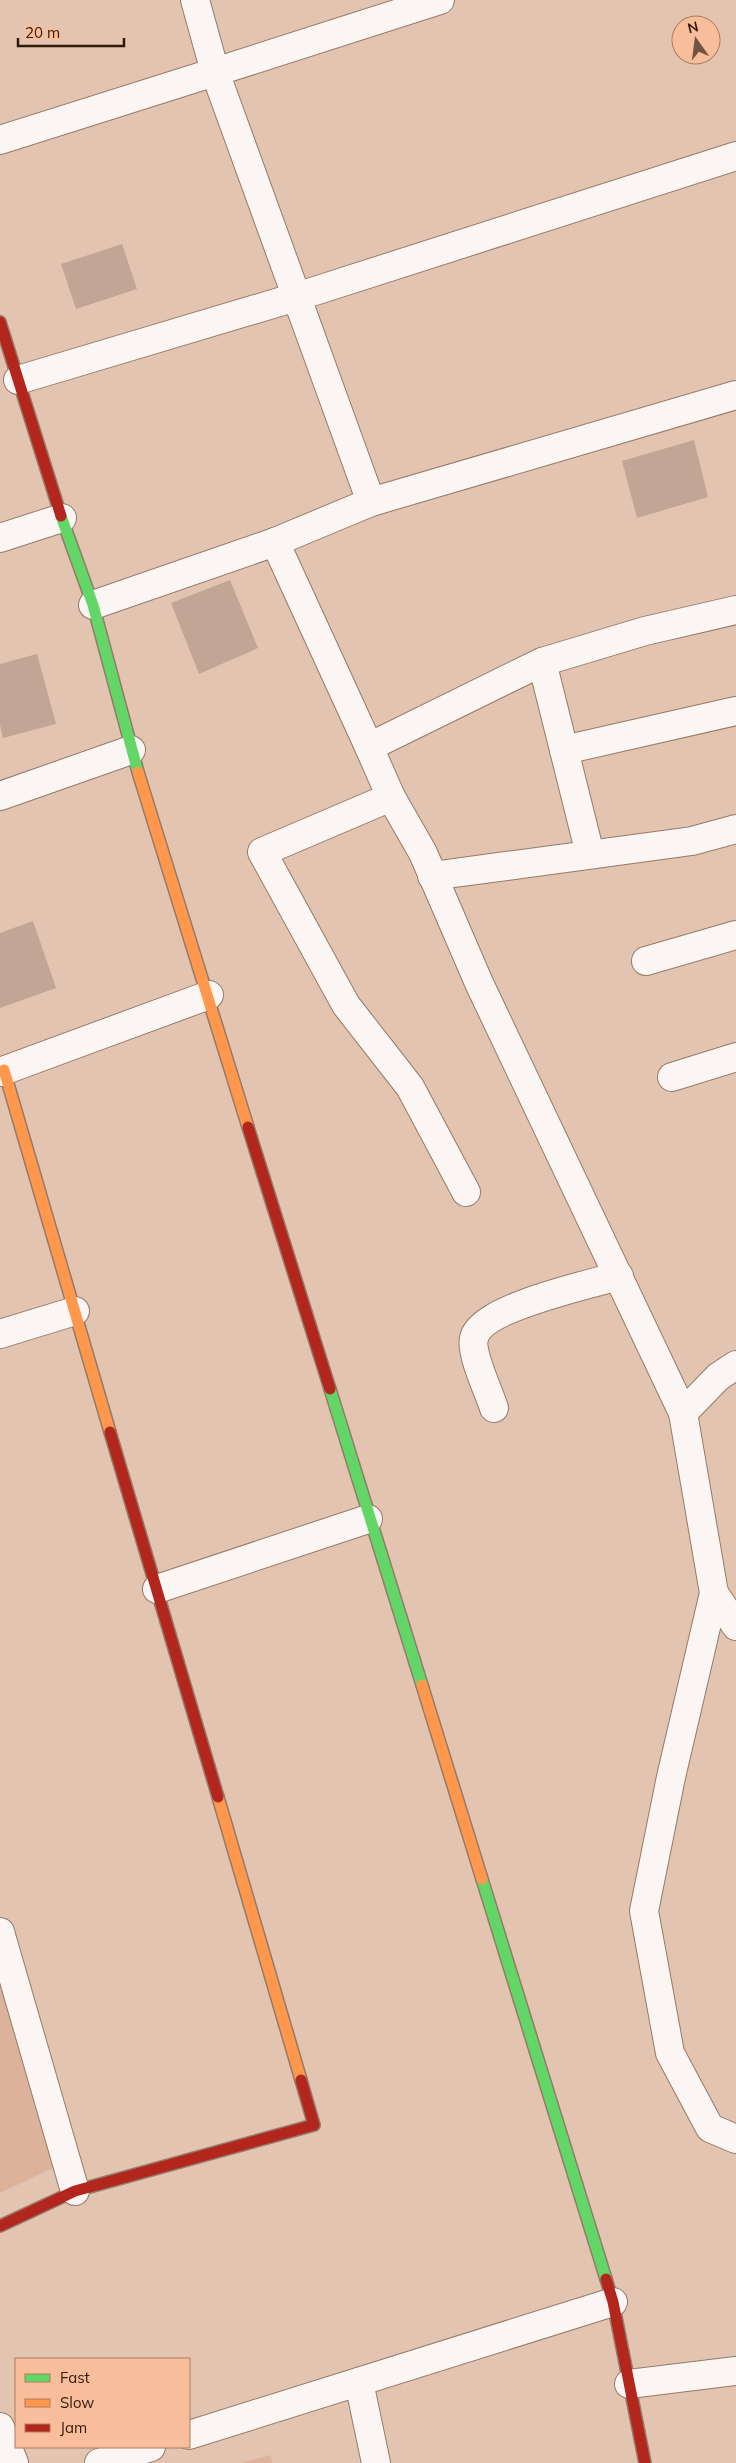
<svg xmlns="http://www.w3.org/2000/svg" width="736" height="2463" font-family="Mulish,sans-serif">
<style>
.green{fill:#dcb29a}
.building{fill:#c1a696}
.lines{fill:none;stroke-linecap:round;stroke-linejoin:round}
.street-casing{stroke:#947a68;stroke-width:30}
.fast-casing{stroke:#947a68;stroke-width:14}
.slow-casing{stroke:#947a68;stroke-width:14}
.jam-casing{stroke:#947a68;stroke-width:14}
.street{stroke:#fbf6f3;stroke-width:28}
.fast{stroke:#63d668;stroke-width:11}
.slow{stroke:#ff974d;stroke-width:11}
.jam{stroke:#b3261e;stroke-width:11}
</style>
<rect width="100%" height="100%" fill="#e3c4b1"/>
<!-- green -->
<g class="green">
<polygon points="0,1981 57,2166 0,2193"/>
<polygon points="271,2455 272,2463 241,2463"/>
</g>
<!-- building -->
<g class="building">
<polygon points="122,244 137,289 76,309 61,264"/>
<polygon points="694,440 708,497 637,518 622,461"/>
<polygon points="230,580 258,648 199,674 171,603"/>
<polygon points="37,654 56,724 3,738 0,725 0,664"/>
<polygon points="33,921 56,988 0,1008 0,933"/>
</g>
<g class="lines">
<defs>
<g id="street">
<polyline points="0,140 215,72 195,0"/>
<polyline points="18,380 296,297 736,156"/>
<polyline points="371,502 215,72 440,0"/>
<polyline points="0,538 62,518"/>
<polyline points="275,542 369,747 542,662 645,631 736,610"/>
<polyline points="93,605 275,542 371,502 736,395"/>
<polyline points="542,662 590,854"/>
<polyline points="369,747 391,797 423,853 479,983 683,1413"/>
<polyline points="564,750 736,711"/>
<polyline points="0,796 131,750"/>
<polyline points="391,797 262,852 346,1005 410,1087 466,1192"/>
<polyline points="432,876 692,841 736,829"/>
<polyline points="646,961 736,935"/>
<polyline points="0,1072 209,995"/>
<polyline points="672,1077 736,1057"/>
<polyline points="0,1334 75,1311"/>
<polyline points="736,1365 718,1377 683,1413 714,1593 671,1777 644,1911 670,2053 710,2128 736,2139"/>
<path d="M494,1408C489,1392 470,1353 474,1338C481,1308 590,1284 619,1276"/>
<polyline points="157,1589 368,1519"/>
<polyline points="714,1593 736,1626"/>
<polyline points="0,1932 75,2191"/>
<polyline points="359,2382 376,2463"/>
<polyline points="629,2384 736,2371"/>
<polyline points="0,2427 14,2463"/>
<polyline points="189,2435 613,2302"/>
<polyline points="99,2463 151,2447"/>
</g>
<g id="fast">
<polyline points="61,516 93,605 138,772"/>
<polyline points="330,1389 422,1685"/>
<polyline points="482,1879 606,2279"/>
</g>
<g id="slow">
<polyline points="138,772 248,1127"/>
<polyline points="4,1070 110,1432"/>
<polyline points="422,1685 482,1879"/>
<polyline points="218,1797 301,2080"/>
</g>
<g id="jam">
<polyline points="0,322 61,516"/>
<polyline points="248,1127 330,1389"/>
<polyline points="110,1432 218,1797"/>
<polyline points="0,2226 75,2191 314,2125 301,2080"/>
<polyline points="606,2279 613,2302 645,2463"/>
</g>
</defs>
<!-- street casing -->
<use href="#street" class="street-casing"/>
<!-- fast casing -->
<use href="#fast" class="fast-casing"/>
<!-- slow casing -->
<use href="#slow" class="slow-casing"/>
<!-- jam casing -->
<use href="#jam" class="jam-casing"/>
<!-- street -->
<use href="#street" class="street"/>
<!-- fast -->
<use href="#fast" class="fast"/>
<!-- slow -->
<use href="#slow" class="slow"/>
<!-- jam -->
<use href="#jam" class="jam"/>
</g>
<!-- legend -->
<rect x="15" y="2358" width="175" height="90" fill="#f8be9c" stroke="#a97c60"/>
<rect x="25" y="2374" width="25" height="8" fill="#63d668" stroke="#a97c60"/>
<text x="60" y="2383" font-size="15" fill="#331907">Fast</text>
<rect x="25" y="2399" width="25" height="8" fill="#ff974d" stroke="#a97c60"/>
<text x="60" y="2408" font-size="15" fill="#331907">Slow</text>
<rect x="25" y="2424" width="25" height="8" fill="#b3261e" stroke="#a97c60"/>
<text x="60" y="2433" font-size="15" fill="#331907">Jam</text>
<!-- north arrow -->
<g transform="translate(696 40) rotate(346)"><circle r="24" fill="#f8be9c" stroke="#a97c60"/>
<path d="M0-4L9 19L0 12L-9 19Z" fill="#715542"/>
<text y="-8" font-size="14" font-weight="bold" text-anchor="middle" fill="#331907">N</text>
</g>
<!-- scale -->
<path d="M18 38v8h106v-8" fill="none" stroke="#331907" stroke-width="2.5"/>
<text x="25" y="38" font-size="15" fill="#331907" stroke="#f8be9c" stroke-width="4" paint-order="stroke">20 m</text>
</svg>
